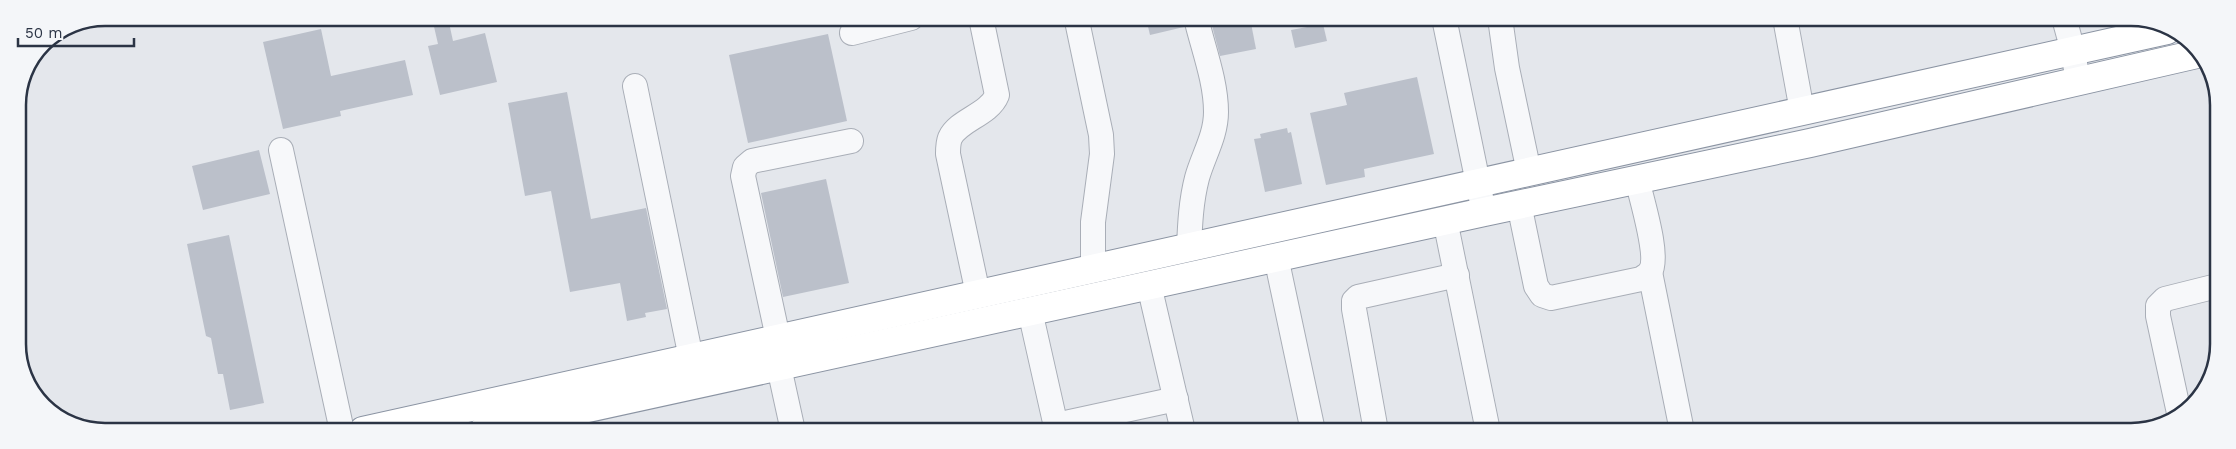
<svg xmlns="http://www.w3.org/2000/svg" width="2236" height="449" font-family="'Work Sans',sans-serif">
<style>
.building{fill:#bbc0ca}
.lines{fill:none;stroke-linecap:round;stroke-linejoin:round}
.minor-casing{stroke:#a9aeb7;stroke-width:26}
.highway-casing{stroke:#8b94a3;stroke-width:30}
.minor{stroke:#f7f8fa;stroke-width:24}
.highway{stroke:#fff;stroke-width:28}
.rim{fill:none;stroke:#2b3445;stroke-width:2.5}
</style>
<rect width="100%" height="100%" fill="#e4e7ec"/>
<!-- building -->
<g class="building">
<polygon points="432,18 448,18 453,41 485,33 497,82 440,95 428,46 438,44"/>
<polygon points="1146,18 1183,18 1184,27 1150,35"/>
<polygon points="1210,18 1250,18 1256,49 1220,56"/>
<polygon points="1323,24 1327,41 1295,48 1291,30"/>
<polygon points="321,29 331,76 405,60 413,95 340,111 341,116 283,129 263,42"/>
<polygon points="828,34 847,121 748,143 729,55"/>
<polygon points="1417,77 1434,154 1364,169 1365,177 1326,185 1310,113 1347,105 1344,93"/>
<polygon points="567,92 591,219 646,208 667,309 645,313 646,317 627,321 620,283 570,292 551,191 525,196 508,103"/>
<polygon points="1287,128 1288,133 1291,132 1302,184 1265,192 1254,139 1261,138 1260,134"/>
<polygon points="259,150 270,194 203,210 192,166"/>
<polygon points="826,179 849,283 783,297 761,193"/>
<polygon points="229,235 264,403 230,410 223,374 218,374 211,338 206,336 187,244"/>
</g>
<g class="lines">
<defs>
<g id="minor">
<polyline points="1444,18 1484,212"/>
<polyline points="1500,18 1507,68 1529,172"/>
<polyline points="1785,18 1802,111"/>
<polyline points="2064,18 2073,51 2078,82"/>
<polyline points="1077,21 1101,135 1102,154 1093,222 1093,268"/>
<polyline points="852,33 911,18"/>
<polyline points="635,86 691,358"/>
<polyline points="281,150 342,431"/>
<path d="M1519,204L1536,286L1542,295L1551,298L1641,279C1643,277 1648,275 1650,272C1660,257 1641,198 1637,179"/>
<polyline points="1445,220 1488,431"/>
<path d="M1189,247C1190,224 1191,201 1197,178C1203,156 1216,136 1216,112C1216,81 1203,48 1196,18"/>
<polyline points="1276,257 1313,431"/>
<polyline points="1650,272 1682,431"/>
<polyline points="1149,285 1183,431"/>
<path d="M978,294L948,154C948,149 948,143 950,138C958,120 989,115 997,95L981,18"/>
<polyline points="1030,311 1057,431"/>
<polyline points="778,338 743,176 745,167 752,161 851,141"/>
<polyline points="779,367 793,431"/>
<polyline points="2179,413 2158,316 2158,306 2165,299 2217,286"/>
<polyline points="1056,425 1176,399"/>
<polyline points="1376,431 1354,309 1354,301 1358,297 1457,275"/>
</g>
<g id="highway">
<polyline points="363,431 2167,30"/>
<polyline points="483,431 1484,212 1810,143 2197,54"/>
</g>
</defs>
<!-- minor casing -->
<use href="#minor" class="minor-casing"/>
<!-- highway casing -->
<use href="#highway" class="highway-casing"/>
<!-- minor -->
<use href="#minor" class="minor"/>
<!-- highway -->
<use href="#highway" class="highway"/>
</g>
<!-- crop -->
<path d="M0 0H2236V449H0ZM105 26H2131A79 79 0 0 1 2210 105V344A79 79 0 0 1 2131 423H105A79 79 0 0 1 26 344V105A79 79 0 0 1 105 26Z" fill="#f4f6f9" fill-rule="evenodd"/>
<path class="rim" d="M105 26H2131A79 79 0 0 1 2210 105V344A79 79 0 0 1 2131 423H105A79 79 0 0 1 26 344V105A79 79 0 0 1 105 26Z"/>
<!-- scale -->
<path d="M18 38v8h116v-8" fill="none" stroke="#2b3445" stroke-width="2.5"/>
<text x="25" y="38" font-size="15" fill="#2b3445" stroke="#f4f6f9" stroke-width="4" paint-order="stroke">50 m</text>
</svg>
